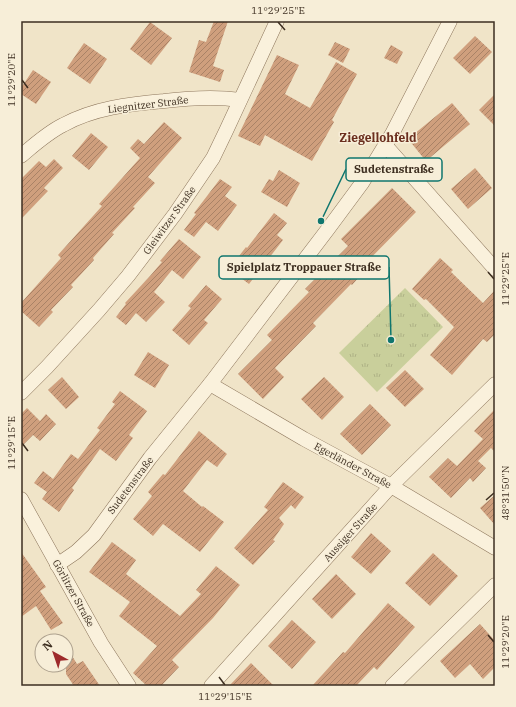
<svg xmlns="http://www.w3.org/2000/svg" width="516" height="707" font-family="'IBM Plex Serif',serif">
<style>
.grass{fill:url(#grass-tufts)}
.building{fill:url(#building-hatch)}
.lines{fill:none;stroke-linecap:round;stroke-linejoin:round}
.minor-casing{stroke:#8d765c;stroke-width:15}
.minor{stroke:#faf1dc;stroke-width:14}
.ticks{fill:none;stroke:#3d2e20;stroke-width:1.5}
.labels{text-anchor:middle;stroke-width:3;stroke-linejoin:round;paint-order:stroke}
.street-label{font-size:10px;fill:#3d2e20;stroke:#f7eed8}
.quarter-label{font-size:12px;font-weight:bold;fill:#6b2e1e;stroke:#f7eed8}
.leader{fill:none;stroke:#0f766e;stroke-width:1.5}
.callout-dot{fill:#0f766e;stroke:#f7eed8;stroke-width:1.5}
.callout{fill:#f7eed8;stroke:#0f766e;stroke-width:1.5}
.callout-label{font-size:11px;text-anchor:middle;font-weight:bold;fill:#3d2e20}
.neatline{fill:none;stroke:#3d2e20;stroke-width:1.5}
.ticks-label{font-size:10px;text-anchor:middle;fill:#3d2e20}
</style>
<defs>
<pattern id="grass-tufts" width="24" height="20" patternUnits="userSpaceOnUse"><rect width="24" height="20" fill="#c9cf9b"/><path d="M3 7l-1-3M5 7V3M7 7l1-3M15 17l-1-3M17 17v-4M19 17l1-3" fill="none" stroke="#aeb285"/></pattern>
<pattern id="building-hatch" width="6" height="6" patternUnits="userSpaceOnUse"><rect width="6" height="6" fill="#cf9f7d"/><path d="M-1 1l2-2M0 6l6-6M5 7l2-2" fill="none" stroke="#a98266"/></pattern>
</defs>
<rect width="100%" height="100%" fill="#f0e4c8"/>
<!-- grass -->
<polygon class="grass" points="405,288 443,327 377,392 339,353"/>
<!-- building -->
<g class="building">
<polygon points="214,21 228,21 213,66 224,70 220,82 189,72 199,40 206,42"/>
<polygon points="150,22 172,38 151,65 130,49"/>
<polygon points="475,36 492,52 470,74 453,58"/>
<polygon points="335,42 350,49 343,63 328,55"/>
<polygon points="84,43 107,59 90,84 67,68"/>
<polygon points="391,45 403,52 397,64 384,58"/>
<polygon points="277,55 299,65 285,94 310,108 336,62 357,74 332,120 334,122 312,161 265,135 260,146 238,136"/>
<polygon points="33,70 51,82 36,104 21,94 21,88"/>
<polygon points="495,94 495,126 479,110"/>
<polygon points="452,103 470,124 426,161 408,139"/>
<polygon points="164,122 182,138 148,177 155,183 133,207 135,208 112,233 114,234 93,258 94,260 71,285 73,287 51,310 53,312 39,327 21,311 21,303 61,258 58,255 102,206 99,204 140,158 130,148 138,139 144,144"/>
<polygon points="91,133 108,147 89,170 72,156"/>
<polygon points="54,159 63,168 44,188 48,191 21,219 21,179 39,161 46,167"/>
<polygon points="475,168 492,188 468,209 451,189"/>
<polygon points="279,170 300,183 287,207 261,192 269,179 273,181"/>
<polygon points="220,179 232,187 225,196 237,205 218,231 206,222 194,237 184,230 196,214 194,213"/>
<polygon points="392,188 416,212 356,273 360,276 352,285 351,284 313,323 316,326 275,368 284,377 263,399 238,374 272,340 267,335 309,292 305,289 348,246 341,239"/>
<polygon points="274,213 287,223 277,235 283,240 249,284 229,269 246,247 247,248"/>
<polygon points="179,239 201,257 183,279 172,270 154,292 165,302 146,322 136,313 126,325 116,317 126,304 125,303 150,276 162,262 160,261"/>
<polygon points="440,258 453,270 451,272 483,303 495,290 495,334 487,342 483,339 452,375 430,355 454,327 426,299 424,300 412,289"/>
<polygon points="206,285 222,299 204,320 208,323 189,345 172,330 191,308 188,306"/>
<polygon points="148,352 169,365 155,388 134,375"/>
<polygon points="405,370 424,389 405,407 386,388"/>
<polygon points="62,377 79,397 66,409 48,390"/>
<polygon points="324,377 344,397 322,420 301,399"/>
<polygon points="120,391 147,411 129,435 133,438 116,461 100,449 72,488 74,490 59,512 42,499 47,492 34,483 43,471 53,479 71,454 78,459 100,430 97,428 115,404 112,402"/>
<polygon points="370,404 391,425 362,455 340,434"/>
<polygon points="27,408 40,421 46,414 56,424 40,441 33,435 21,447 21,414"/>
<polygon points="495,409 495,452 491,448 478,461 486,468 473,482 470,478 451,498 429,477 448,458 457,466 483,439 474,431"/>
<polygon points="199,431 227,454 217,467 207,460 183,491 202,507 203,506 224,522 200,552 163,524 153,536 133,519 152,496 148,492 163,474 165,475"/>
<polygon points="283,482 304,497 295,509 291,505 279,518 284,524 273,540 275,541 253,565 234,548 268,510 264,507"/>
<polygon points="495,495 495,525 480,508"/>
<polygon points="371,533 391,551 371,574 351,557"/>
<polygon points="112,542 136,560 126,574 180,616 201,594 196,590 216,566 240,585 213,618 172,660 179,667 161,686 147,686 133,673 157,646 119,616 130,602 89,572"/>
<polygon points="21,552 46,587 40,591 63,623 51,630 36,606 21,617"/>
<polygon points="433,553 458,576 430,606 405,583"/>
<polygon points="336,574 356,594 332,619 312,599"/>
<polygon points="388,603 415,627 377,670 374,667 356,686 312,686 343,652 345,653"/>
<polygon points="292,620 316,642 292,669 268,646"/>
<polygon points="480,624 495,641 495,667 483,679 470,664 455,678 440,661"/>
<polygon points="66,646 77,664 83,661 100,686 74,686 66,674"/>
<polygon points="251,663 274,686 229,686"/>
</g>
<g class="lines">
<defs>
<g id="minor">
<polyline points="385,145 495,269"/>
<path d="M21,156C34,145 47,133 63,125C94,108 129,104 164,101C189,98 215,96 240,100"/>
<polyline points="210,384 304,439 391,486 495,548"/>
<polyline points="21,393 47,367 99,310 128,276 175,214 213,158 226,131 277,21"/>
<polyline points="21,499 101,643 129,686"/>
<polyline points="57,565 76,552 94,535 150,458 210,384 328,229 362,183 392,134 450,21"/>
<polyline points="211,686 391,486 495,384"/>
<polyline points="392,686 495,585"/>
</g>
</defs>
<!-- minor casing -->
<use href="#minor" class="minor-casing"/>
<!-- minor -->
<use href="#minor" class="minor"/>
</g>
<!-- ticks -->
<path class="ticks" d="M278,22L285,30M22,80L28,88M488,272L494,279M22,443L28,451M486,500L494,493M488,635L494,642M219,677L225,685"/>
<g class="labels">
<!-- street labels -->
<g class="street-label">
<text transform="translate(148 104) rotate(-7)" y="4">Liegnitzer Straße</text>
<text transform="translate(169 220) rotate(-54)" y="4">Gleiwitzer Straße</text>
<text transform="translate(353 465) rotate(28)" y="4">Egerländer Straße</text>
<text transform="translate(130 485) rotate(-53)" y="4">Sudetenstraße</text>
<text transform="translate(350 532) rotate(-48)" y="4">Aussiger Straße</text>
<text transform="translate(74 593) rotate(61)" y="4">Görlitzer Straße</text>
</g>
<!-- quarter labels -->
<g class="quarter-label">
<text x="378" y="142">Ziegellohfeld</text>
</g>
</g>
<!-- callouts -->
<path class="leader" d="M321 221L346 169M391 340L389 267"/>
<g class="callout-dot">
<circle cx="321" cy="221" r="4"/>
<circle cx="391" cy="340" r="4"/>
</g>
<g class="callout">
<rect x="346" y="158" width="96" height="23" rx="4"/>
<rect x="219" y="256" width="170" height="23" rx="4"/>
</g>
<g class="callout-label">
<text x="394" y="173">Sudetenstraße</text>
<text x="304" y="271">Spielplatz Troppauer Straße</text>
</g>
<!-- border -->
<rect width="516" height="707" fill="none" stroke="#f7eed8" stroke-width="44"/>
<!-- north arrow -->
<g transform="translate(54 653) rotate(320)"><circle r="19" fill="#f7eed8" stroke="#ada18e"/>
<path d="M0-3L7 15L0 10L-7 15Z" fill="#9e2a2b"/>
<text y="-6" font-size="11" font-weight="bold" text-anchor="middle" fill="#3d2e20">N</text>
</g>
<rect x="22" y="22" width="472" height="663" class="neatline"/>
<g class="ticks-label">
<text x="278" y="14">11°29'25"E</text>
<text transform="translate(11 80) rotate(-90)" y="4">11°29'20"E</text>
<text transform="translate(505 279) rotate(-90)" y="4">11°29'25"E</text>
<text transform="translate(11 443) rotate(-90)" y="4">11°29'15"E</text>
<text transform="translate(505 493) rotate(-90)" y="4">48°31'50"N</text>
<text transform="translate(505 642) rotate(-90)" y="4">11°29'20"E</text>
<text x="225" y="700">11°29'15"E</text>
</g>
</svg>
